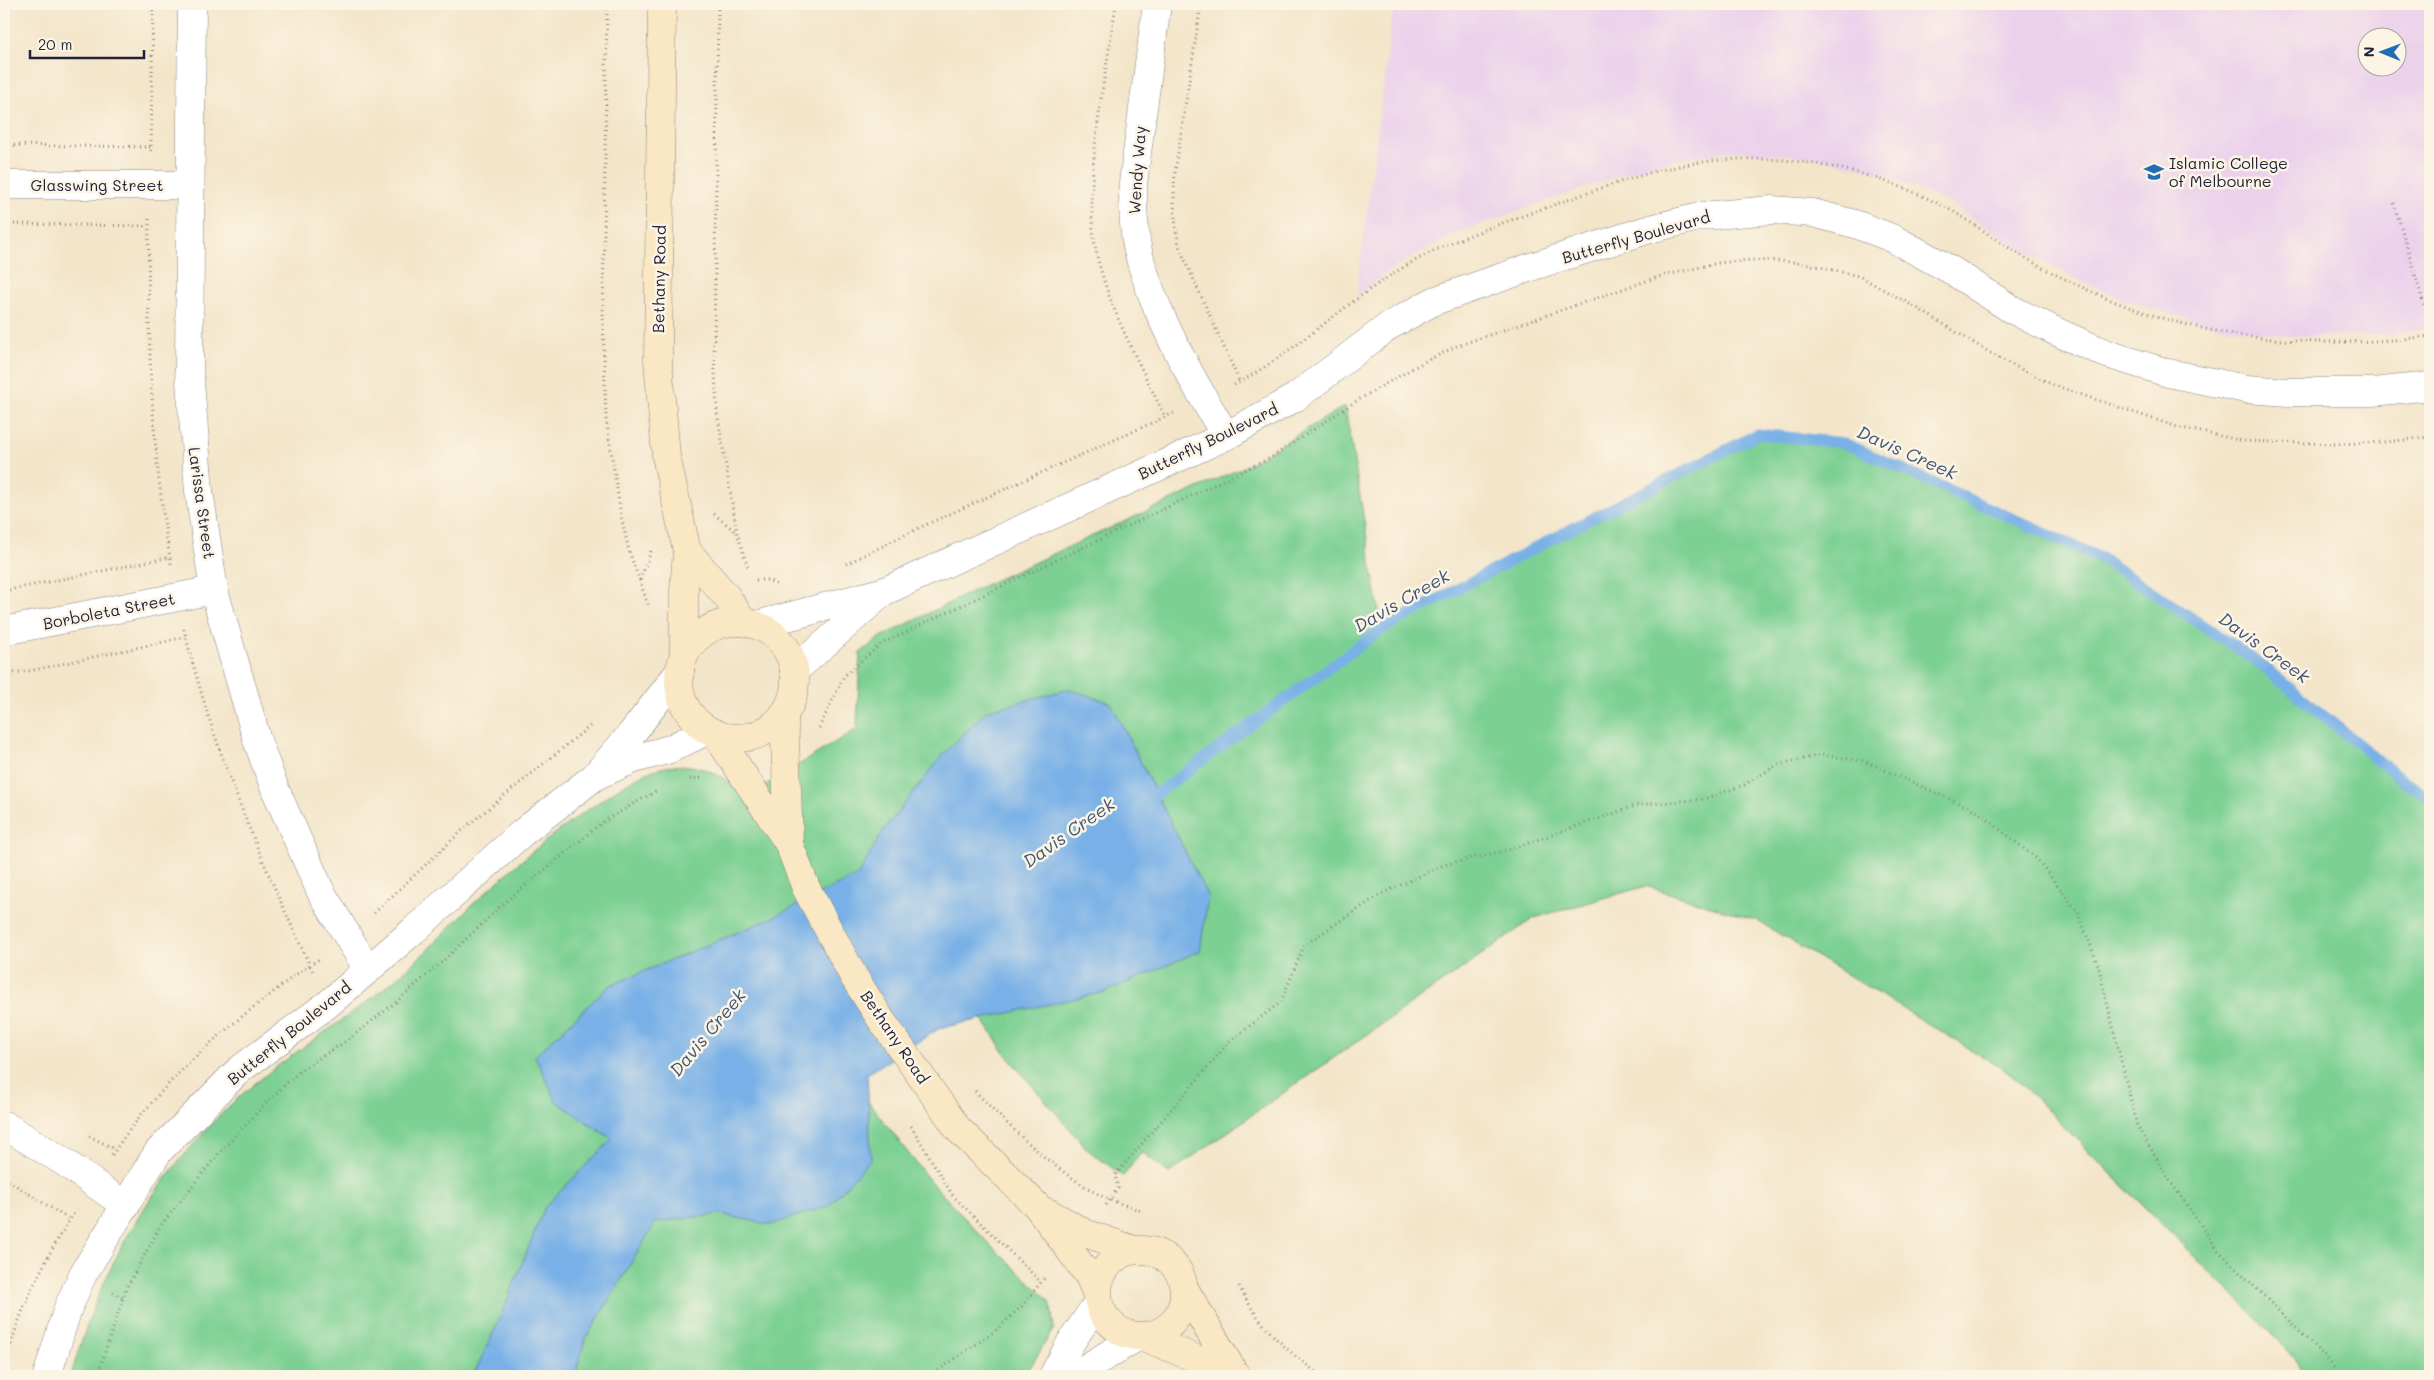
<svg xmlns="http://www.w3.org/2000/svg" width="2434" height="1380" font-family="Mali,sans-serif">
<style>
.built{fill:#ecd1eb;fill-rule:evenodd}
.green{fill:#7cd093;stroke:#4f7967}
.water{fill:#78b0e7;stroke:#4d6991}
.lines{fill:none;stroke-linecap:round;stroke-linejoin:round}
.stream{stroke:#78b0e7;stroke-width:11}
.street-casing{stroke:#8a8482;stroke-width:29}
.secondary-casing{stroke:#8a8482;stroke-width:29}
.path{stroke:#8a8482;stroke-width:3;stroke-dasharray:1 4;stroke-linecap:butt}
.street{stroke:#fff;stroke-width:28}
.secondary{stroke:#fae7c3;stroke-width:28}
.labels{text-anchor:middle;stroke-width:5;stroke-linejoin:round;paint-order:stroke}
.poi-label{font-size:16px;fill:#22223b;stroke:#fcf5e5;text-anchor:start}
.street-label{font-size:16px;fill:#22223b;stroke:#fcf5e5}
.water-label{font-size:18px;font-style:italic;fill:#405477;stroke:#fcf5e5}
</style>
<rect width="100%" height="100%" fill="#fcf5e5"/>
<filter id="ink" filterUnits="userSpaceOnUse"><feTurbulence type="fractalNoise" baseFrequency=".02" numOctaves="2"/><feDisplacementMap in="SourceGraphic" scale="10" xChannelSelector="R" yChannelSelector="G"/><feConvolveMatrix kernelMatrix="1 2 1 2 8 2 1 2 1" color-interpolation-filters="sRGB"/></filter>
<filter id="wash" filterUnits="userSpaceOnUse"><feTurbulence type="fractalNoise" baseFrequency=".0096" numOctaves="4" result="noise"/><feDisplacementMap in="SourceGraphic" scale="20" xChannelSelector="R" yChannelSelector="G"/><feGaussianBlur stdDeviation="1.12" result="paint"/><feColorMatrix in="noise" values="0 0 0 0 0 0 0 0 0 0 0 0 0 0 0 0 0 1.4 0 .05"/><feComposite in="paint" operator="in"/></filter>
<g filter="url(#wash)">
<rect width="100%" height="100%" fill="#f3e5c9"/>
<!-- built -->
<path class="built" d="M1394,4H2430V328L2388,335L2289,336L2218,326L2184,318L2123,299L2087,284L2020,249L1949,203L1884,174L1813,157L1730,151L1674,160L1635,170L1454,234L1392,268L1356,296ZM2366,38H2396V68H2366Z"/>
<!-- green -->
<path class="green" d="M1345,406L1382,629L1758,434L1844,443L2103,559L2255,660L2394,773L2430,799V1376H2308L2282,1344L2010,1073L1756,920L1646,886L1534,918L1169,1173L1142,1152L1123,1176L1088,1150L1006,1055L922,927L849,1077L930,1181L991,1246L1050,1301L1054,1328L1025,1376H71C92,1300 125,1227 175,1166C195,1142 215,1119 238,1098C286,1055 343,1023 392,982C420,959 444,933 469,908C508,871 551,834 596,804C615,791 633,777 654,770C690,758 721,771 746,797L857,729L860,653L881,637L985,585L1244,467Z"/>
<!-- water -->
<polygon class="water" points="1069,689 1111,703 1208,897 1200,951 1105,992 940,1028 867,1074 871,1159 828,1206 770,1225 720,1214 656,1222 585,1340 575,1376 473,1376 500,1318 545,1207 612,1139 557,1102 535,1056 609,986 767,920 858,875 883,831 942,756 986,711"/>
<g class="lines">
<!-- stream -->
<polyline class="stream" points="1144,803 1382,629 1573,528 1758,434 1844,443 2103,559 2255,660 2394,773 2430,799"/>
</g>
</g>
<g filter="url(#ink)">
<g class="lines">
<defs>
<g id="street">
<polyline points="192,4 189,369 199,491 214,590 257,740 275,789 321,892 368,970"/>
<path d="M1157,4L1133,183C1133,205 1133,229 1138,251C1153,312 1193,382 1226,436"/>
<polyline points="4,185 189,185"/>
<polyline points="757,625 885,591 1226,436 1296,397 1389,326 1434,301 1534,266 1650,229 1703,216 1772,210 1813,213 1855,224 1892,238 1951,270 2011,309 2055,331 2107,354 2168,373 2246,389 2289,392 2373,392 2430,386"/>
<polyline points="4,631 214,590"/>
<polyline points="794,671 880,595"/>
<polyline points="600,774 634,759 670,749 708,730"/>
<polyline points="4,1125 64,1162 126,1206"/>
<polyline points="47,1376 68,1308 83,1274 158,1152 239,1070 328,1004 413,931 522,833 594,777 632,733 680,671"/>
<polyline points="1053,1376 1071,1342 1098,1302"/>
<polyline points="1073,1376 1137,1337"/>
</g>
<g id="secondary">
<polyline points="662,4 658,361 666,456 687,551 684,591 684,656"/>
<polyline points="687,551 727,597 743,622"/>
<circle cx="737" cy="680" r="58"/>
<polyline points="784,714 789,842"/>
<polyline points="715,733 789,844 806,888 854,977 882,1021 958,1129 1037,1206 1089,1276 1097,1295"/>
<polyline points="1047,1212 1085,1233 1134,1250"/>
<circle cx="1141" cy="1293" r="43"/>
<polyline points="1184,1288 1236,1376"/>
<polyline points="1144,1337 1237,1376"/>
</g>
</defs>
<!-- street casing -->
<use href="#street" class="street-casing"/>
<!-- secondary casing -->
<use href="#secondary" class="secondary-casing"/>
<!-- path -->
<g class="path">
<polyline points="607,4 603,322 606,418 621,515 629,551 649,607"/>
<polyline points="718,4 714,353 717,411 737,533 748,568"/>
<path d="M1116,4C1106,77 1080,190 1098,260C1112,315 1141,366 1165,417"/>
<path d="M1201,4L1175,172C1173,199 1174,223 1180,249L1240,383"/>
<polyline points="4,145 151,147"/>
<polyline points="151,151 153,4"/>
<polyline points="2394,203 2430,325"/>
<path d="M149,219C147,335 151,450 171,564"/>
<polyline points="4,224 149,226"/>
<path d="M1234,385C1295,353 1345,302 1404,267C1447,241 1495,226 1542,209C1588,193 1636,174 1684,165C1775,148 1874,167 1954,212C1976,225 1997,241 2019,254C2047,271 2076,285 2106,298C2209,341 2320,350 2430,336"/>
<polyline points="714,514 736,532"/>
<polyline points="846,564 923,526 1174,413"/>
<polyline points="640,580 651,551"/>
<polyline points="756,580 768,580 776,584"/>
<polyline points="4,591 170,557"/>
<path d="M184,629C213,749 261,862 314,974"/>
<polyline points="4,674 29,671 186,637"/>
<polyline points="819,728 844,676 881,644 1272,457 1358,400 1420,364 1457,346 1658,277 1718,263 1750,260 1780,261 1803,263 1859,276 1917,308 1997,357 2053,385 2177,427 2244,441 2336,444 2385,442 2430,437"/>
<polyline points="690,779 703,778"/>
<polyline points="374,913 467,826 590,726"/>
<path d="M975,1091C1012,1129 1051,1168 1098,1194C1111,1201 1127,1205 1141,1211"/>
<polyline points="911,1126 953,1196 1041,1282"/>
<polyline points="89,1136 115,1149"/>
<path d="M112,1155C153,1092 211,1039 271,994C287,981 303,969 321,958"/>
<polyline points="4,1178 70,1220"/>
<polyline points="1106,1205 1118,1188 1115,1175 1230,1041 1281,1002 1304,945 1381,894 1444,865 1508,850 1638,805 1704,799 1744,785 1779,764 1822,755 1864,761 1977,811 2037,859 2078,912 2098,965 2137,1126 2170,1181 2218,1250 2327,1359 2342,1376"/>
<path d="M1239,1286C1260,1328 1284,1348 1321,1376"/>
<polyline points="113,1292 123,1298"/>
<path d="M4,1374C15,1315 44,1260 76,1210"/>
<polyline points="97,1376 126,1289 161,1225 219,1153 268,1101 301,1070 349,1039 396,1002 442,962 503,904 604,821 658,790"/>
<polyline points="930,1376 995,1331 1022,1306 1046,1276"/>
</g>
<!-- street -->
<use href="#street" class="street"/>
<!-- secondary -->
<use href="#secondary" class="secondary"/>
</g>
</g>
<!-- icons -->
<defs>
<symbol id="school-bare" viewBox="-9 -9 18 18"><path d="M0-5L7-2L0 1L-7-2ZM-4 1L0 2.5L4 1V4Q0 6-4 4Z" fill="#1f6fb2" stroke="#fcf5e5" stroke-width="2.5" paint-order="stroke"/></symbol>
</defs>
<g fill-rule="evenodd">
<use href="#school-bare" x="2140" y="158" width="28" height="28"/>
</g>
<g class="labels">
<!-- poi labels -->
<g class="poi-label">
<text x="2169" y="169">Islamic College<tspan x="2169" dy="18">of Melbourne</tspan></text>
</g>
<!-- street labels -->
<g class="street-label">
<text transform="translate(1137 170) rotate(-86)" y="6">Wendy Way</text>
<text x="97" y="191">Glasswing Street</text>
<text transform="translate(1636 237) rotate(-16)" y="6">Butterfly Boulevard</text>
<text transform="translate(659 279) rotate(-89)" y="6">Bethany Road</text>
<text transform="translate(1208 441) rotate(-26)" y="6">Butterfly Boulevard</text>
<text transform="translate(202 503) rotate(82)" y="6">Larissa Street</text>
<text transform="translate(109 611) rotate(-11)" y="6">Borboleta Street</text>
<text transform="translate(289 1033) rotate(-39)" y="6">Butterfly Boulevard</text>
<text transform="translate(895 1037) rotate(56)" y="6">Bethany Road</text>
</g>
<!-- water labels -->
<g class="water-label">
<text transform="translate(1907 453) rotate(24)" y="6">Davis Creek</text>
<text transform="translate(1402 601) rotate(-30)" y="6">Davis Creek</text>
<text transform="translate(2264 648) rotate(36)" y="6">Davis Creek</text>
<text transform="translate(1069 833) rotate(-35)" y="6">Davis Creek</text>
<text transform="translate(708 1033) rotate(-50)" y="6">Davis Creek</text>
</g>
</g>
<!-- margin -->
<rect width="2434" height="1380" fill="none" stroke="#fcf5e5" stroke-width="20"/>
<!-- north arrow -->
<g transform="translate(2382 52) rotate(271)"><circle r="24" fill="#fcf5e5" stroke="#a5a1a1"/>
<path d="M0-4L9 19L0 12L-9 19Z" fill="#1f6fb2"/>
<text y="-8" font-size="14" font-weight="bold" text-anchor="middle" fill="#22223b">N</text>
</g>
<!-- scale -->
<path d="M30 50v8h114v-8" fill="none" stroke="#22223b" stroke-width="2.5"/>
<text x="38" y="50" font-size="15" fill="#22223b" stroke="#fcf5e5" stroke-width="4" paint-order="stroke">20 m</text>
</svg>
